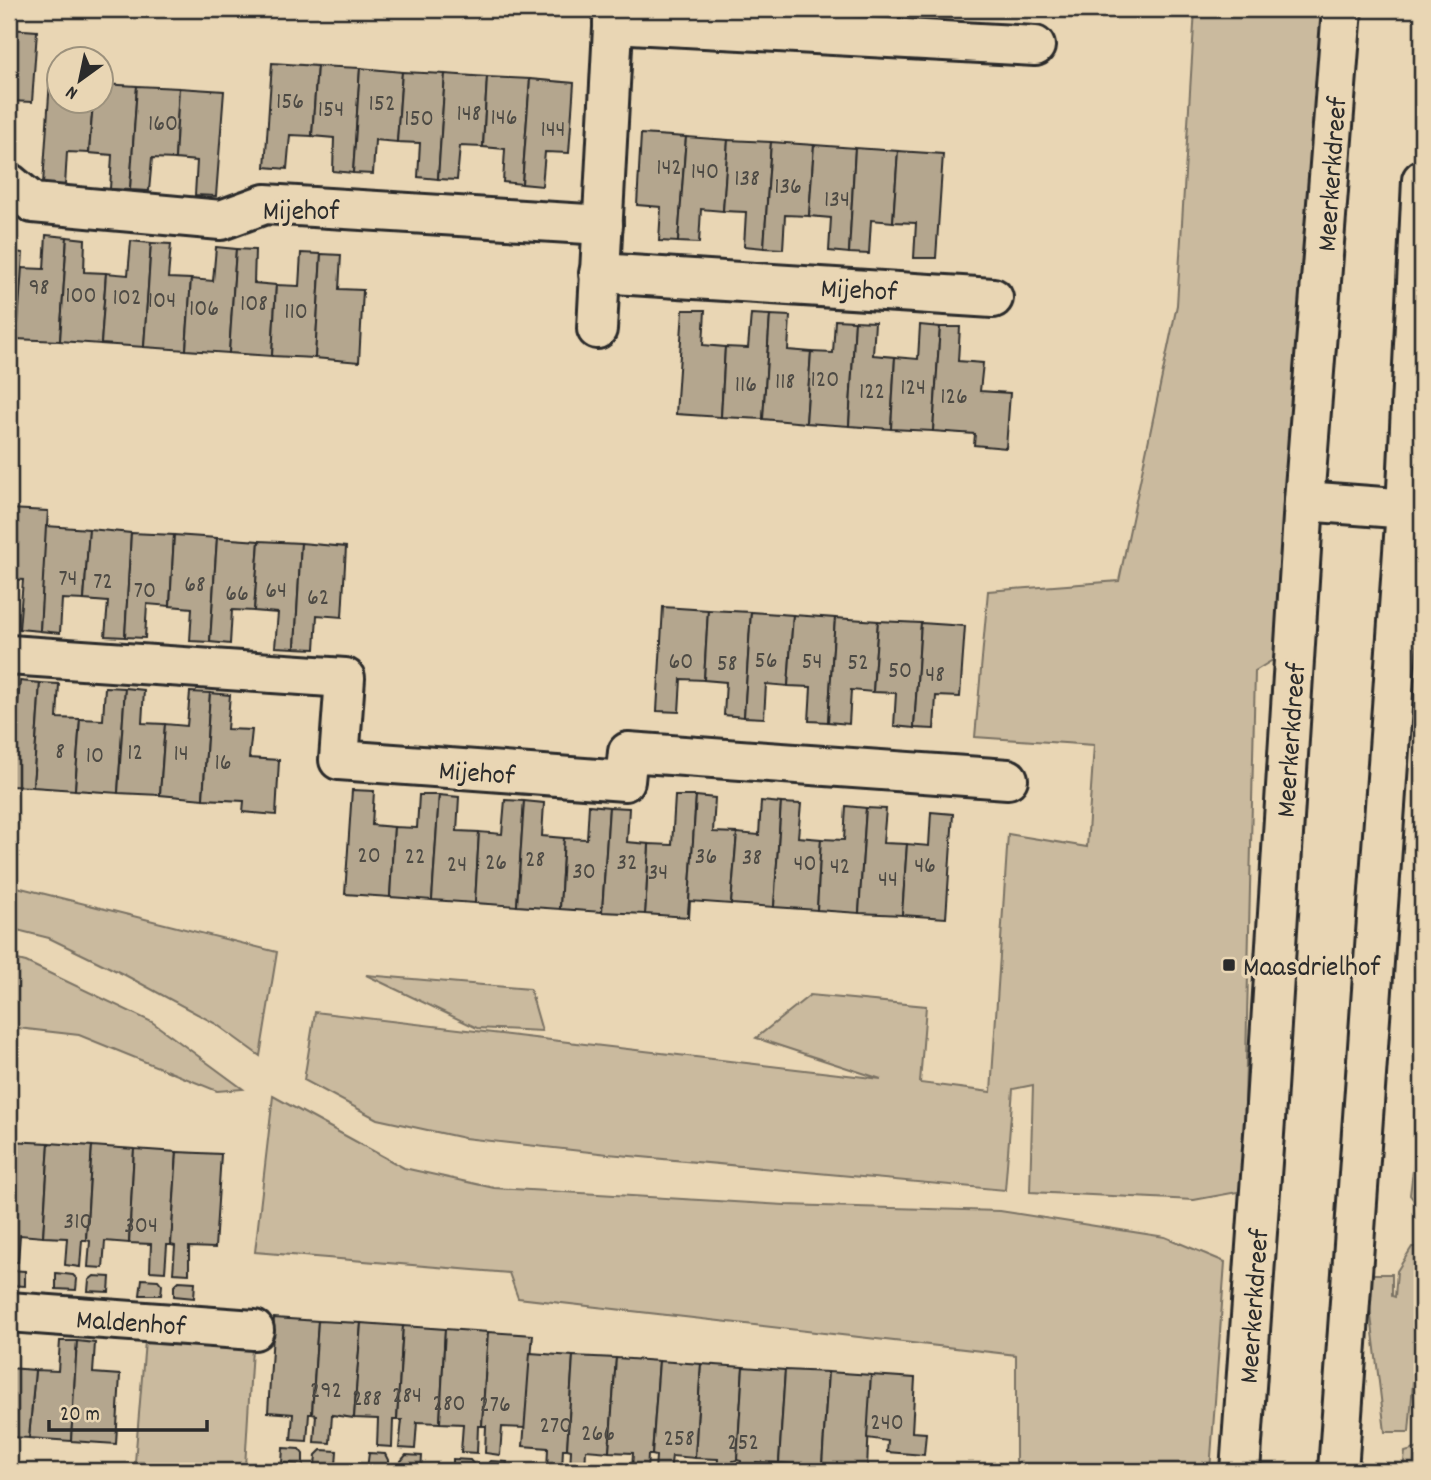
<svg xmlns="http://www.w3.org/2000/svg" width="1431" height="1480" font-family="Dekko,sans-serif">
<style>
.green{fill:#caba9e;stroke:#7a7264;stroke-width:2}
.building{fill:#b4a68e;stroke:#2b2b2b;stroke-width:2}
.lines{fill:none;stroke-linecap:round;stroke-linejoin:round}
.street-casing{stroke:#2b2b2b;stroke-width:44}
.secondary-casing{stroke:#2b2b2b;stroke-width:44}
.street{stroke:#e9d6b4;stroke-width:38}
.secondary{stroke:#e9d6b4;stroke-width:38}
.poi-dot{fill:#2b2b2b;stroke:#e9d6b4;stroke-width:2.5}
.labels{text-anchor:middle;stroke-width:7;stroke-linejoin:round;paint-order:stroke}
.number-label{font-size:24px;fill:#4d4a44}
.street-label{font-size:28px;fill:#2b2b2b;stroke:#e9d6b4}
.poi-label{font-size:28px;fill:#2b2b2b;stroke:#e9d6b4;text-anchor:start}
</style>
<rect width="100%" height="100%" fill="#e9d6b4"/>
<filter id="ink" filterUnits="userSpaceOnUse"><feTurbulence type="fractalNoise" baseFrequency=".0143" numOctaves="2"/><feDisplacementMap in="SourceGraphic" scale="14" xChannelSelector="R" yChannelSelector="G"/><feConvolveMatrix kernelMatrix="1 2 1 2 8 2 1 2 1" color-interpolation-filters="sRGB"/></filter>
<g filter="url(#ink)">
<!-- green -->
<g class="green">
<polygon points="1195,9 1322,9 1276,658 1255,671 1243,1191 1194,1200 1030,1192 1033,1085 1013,1089 1005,1190 608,1154 464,1138 377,1119 304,1080 315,1012 881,1079 756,1038 810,995 926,1006 920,1083 991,1092 1008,834 1087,847 1094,745 975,737 988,591 1119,581 1177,305"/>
<polygon points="9,885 277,952 260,1056 216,1024 125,975 49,938 9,928"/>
<polygon points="9,958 26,962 152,1022 243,1089 217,1091 79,1035 9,1027"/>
<polygon points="366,975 530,989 542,1031 477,1028"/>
<polygon points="273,1096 404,1168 494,1188 785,1205 1000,1211 1165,1237 1225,1262 1210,1471 1016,1471 1016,1355 518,1298 509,1273 255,1252"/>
<polygon points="1422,1098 1422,1211 1410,1195"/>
<polygon points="1412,1247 1422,1247 1422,1275 1409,1432 1385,1432 1366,1274 1392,1274 1392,1296 1395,1297 1397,1271"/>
<polygon points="145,1341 252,1348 245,1467 135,1462"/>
<polygon points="1422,1447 1422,1471 1403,1471 1405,1452"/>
</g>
<!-- building -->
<g class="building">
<polygon points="9,29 37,31 32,102 9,101"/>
<polygon points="272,63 317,66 312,136 290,135 287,169 265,167"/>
<polygon points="317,66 360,68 353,173 333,171 334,138 312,136"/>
<polygon points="360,68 402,72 397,142 375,140 373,174 353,173"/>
<polygon points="402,72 445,74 438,179 418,177 420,143 397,142"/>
<polygon points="445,74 487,77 483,147 460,146 457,180 438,179"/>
<polygon points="487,77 530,79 522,184 503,182 505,149 483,147"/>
<polygon points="530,79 574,83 569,153 545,152 542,186 522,184"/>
<polygon points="50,80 60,80 60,102 93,102 89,153 67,152 65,186 43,184"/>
<polygon points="102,84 137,86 130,190 110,189 112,155 89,153 93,102 102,102"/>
<polygon points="137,86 179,88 175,159 152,158 149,191 130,190"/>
<polygon points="179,88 224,91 216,196 195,195 197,161 175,159"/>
<polygon points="641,134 686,137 678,242 659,241 661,207 637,205"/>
<polygon points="686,137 728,140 723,211 701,209 699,243 678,242"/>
<polygon points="728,140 771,142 764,248 744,246 746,212 723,211"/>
<polygon points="771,142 814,145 809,216 785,215 783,249 764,248"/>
<polygon points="814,145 855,148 849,253 829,251 831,218 809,216"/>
<polygon points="855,148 898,151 893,222 871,220 869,254 849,253"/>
<polygon points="898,151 943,154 936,258 914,258 916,223 893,222"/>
<polygon points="46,235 67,237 60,341 15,339 21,268 44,269"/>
<polygon points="67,237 85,239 84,272 106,273 101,344 60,341"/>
<polygon points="131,241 151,243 144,347 101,344 106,273 128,275"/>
<polygon points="151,243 171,244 168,278 191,279 186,350 144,347"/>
<polygon points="216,247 236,249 229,353 186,350 191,279 213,281"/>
<polygon points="236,249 255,250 254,283 276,285 272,356 229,353"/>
<polygon points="9,251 23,253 18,323 9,322"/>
<polygon points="301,253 321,254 315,358 272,356 276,285 299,286"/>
<polygon points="321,254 341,255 339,289 363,290 359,362 315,358"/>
<polygon points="683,310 705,310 703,345 725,347 721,417 676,414"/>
<polygon points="751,314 770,315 763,419 721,417 725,347 748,348"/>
<polygon points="770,315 790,316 788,350 811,352 806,423 763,419"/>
<polygon points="835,320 855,321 849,426 806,423 811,352 833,353"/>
<polygon points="855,321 875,322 873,355 895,357 891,429 849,426"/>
<polygon points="920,325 940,327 933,431 891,429 895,357 918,359"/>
<polygon points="940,327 960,327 958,361 983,363 980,391 1010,393 1006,448 974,445 975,434 933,431"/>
<polygon points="9,509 48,511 40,631 19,629 23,580 9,579"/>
<polygon points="46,526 89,529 84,600 62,599 60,633 40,631"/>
<polygon points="89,529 131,533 125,637 105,636 108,602 84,600"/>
<polygon points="131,533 174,535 170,606 147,604 145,638 125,637"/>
<polygon points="174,535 217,538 210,642 190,641 192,608 170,606"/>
<polygon points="217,538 259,541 254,611 232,610 230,644 210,642"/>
<polygon points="259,541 301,543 295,648 275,647 278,613 254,611"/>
<polygon points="301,543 346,547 342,617 317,615 315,649 295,648"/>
<polygon points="663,607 708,610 704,680 681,679 679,712 657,711"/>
<polygon points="708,610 751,612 744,717 724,715 726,682 704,680"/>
<polygon points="751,612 793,615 788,686 766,684 764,718 744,717"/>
<polygon points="793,615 835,618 828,722 809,721 811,687 788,686"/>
<polygon points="835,618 878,621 873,692 851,690 849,724 828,722"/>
<polygon points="878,621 921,623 914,728 894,726 896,693 873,692"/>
<polygon points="921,623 965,626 960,697 936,696 934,729 914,728"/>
<polygon points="20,681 40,683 33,787 9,786 9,714 17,715"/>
<polygon points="40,683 59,684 57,718 80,719 75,790 33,787"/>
<polygon points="105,687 125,688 118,793 75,790 80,719 103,720"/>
<polygon points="125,688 144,690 142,723 165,724 160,795 118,793"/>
<polygon points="190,692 210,693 203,799 160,795 165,724 187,726"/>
<polygon points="210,693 230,695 227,729 252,730 249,758 279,760 276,815 243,812 244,801 203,799"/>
<polygon points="352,790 374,791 372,825 394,827 390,897 345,894"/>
<polygon points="419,795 439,795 432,900 390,897 394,827 417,828"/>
<polygon points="439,795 459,797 457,831 479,832 475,903 432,900"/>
<polygon points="675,796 696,796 688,917 645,914 649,844 672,845"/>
<polygon points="696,796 715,798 713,832 737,833 731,904 690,901 689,918 688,917"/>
<polygon points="505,800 524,801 517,906 475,903 479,832 502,834"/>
<polygon points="524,801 544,803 542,836 564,838 560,909 517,906"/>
<polygon points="761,801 781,803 774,907 731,904 737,833 759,835"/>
<polygon points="781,803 801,804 798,837 821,839 817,910 774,907"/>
<polygon points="589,805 609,807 602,912 560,909 564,838 587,839"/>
<polygon points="846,806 866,808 859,913 817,910 821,839 844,840"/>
<polygon points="609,807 629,808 627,842 649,844 645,914 602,912"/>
<polygon points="866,808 886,809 883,843 907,844 902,915 859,913"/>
<polygon points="931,812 953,814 946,918 902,915 907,844 929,846"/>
<polygon points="9,1141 49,1143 43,1237 20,1235 18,1262 9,1262"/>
<polygon points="49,1143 92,1146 86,1240 82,1240 80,1267 65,1265 67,1238 43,1237"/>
<polygon points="92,1146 134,1149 129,1243 105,1241 103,1268 88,1267 90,1241 86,1240"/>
<polygon points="134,1149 177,1152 171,1245 167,1245 165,1272 150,1271 151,1244 129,1243"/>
<polygon points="177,1152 221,1154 215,1248 189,1247 189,1274 173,1273 175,1246 171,1245"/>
<polygon points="9,1270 25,1271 25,1286 9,1285"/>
<polygon points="56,1273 73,1275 77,1279 76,1290 56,1289"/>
<polygon points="94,1276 110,1277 109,1292 88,1291 89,1280"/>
<polygon points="142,1279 158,1280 162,1285 161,1295 140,1295"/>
<polygon points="179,1281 195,1282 194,1298 174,1296 174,1286"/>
<polygon points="274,1318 318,1321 312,1414 309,1414 307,1441 291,1440 293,1414 268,1412"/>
<polygon points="318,1321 361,1323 354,1418 332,1415 330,1443 314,1442 316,1415 312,1414"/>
<polygon points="361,1323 403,1326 397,1420 393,1420 392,1447 377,1446 378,1419 354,1418"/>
<polygon points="403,1326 445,1329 440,1423 417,1422 415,1449 399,1448 402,1420 397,1420"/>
<polygon points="445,1329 488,1332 482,1426 478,1426 477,1453 461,1452 463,1424 440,1423"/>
<polygon points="488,1332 533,1335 525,1428 502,1427 500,1455 485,1453 486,1426 482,1426"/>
<polygon points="60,1341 77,1341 71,1441 29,1438 35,1370 58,1371"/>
<polygon points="77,1341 95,1343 93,1373 120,1375 116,1444 71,1441"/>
<polygon points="530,1353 573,1356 567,1449 563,1449 562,1471 547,1471 548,1448 523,1446"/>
<polygon points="573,1356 616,1358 609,1452 586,1450 585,1471 570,1471 571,1450 567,1449"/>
<polygon points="616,1358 659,1361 652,1455 648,1455 647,1471 632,1471 633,1453 609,1452"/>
<polygon points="659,1361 701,1364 695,1458 672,1456 670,1471 655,1471 656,1456 652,1455"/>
<polygon points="701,1364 743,1367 737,1460 733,1461 732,1471 717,1471 718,1459 695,1458"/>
<polygon points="743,1367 785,1370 779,1463 756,1462 756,1471 741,1471 741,1461 737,1460"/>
<polygon points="9,1368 35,1370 29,1438 9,1437"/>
<polygon points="785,1370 828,1372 822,1466 818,1466 818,1471 802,1471 803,1465 779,1463"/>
<polygon points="828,1372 871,1375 867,1469 842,1467 841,1471 826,1471 826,1467 822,1466"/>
<polygon points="871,1375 915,1378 912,1432 926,1433 924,1455 887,1452 888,1441 867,1438"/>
<polygon points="283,1448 299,1449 303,1454 303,1465 282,1463"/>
<polygon points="321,1450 337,1451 336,1466 315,1466 316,1455"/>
<polygon points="369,1453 385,1454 388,1460 388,1470 367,1469"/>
<polygon points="406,1455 422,1456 421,1471 400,1471 401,1461"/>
<polygon points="453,1459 470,1460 474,1465 473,1471 453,1471"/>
<polygon points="491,1461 507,1462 506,1471 486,1471 486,1466"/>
</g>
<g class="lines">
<defs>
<g id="street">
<polyline points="613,23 1035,46"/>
<polyline points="9,183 33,203 221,220 265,204 603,225"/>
<polyline points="599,273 993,298"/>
<polyline points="597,329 614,9"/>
<polyline points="1304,501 1422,510"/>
<polyline points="9,655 345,678 339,760 625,781 628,752 1008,779"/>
<polyline points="9,1312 254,1330"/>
</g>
<g id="secondary">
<polyline points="1240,1471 1265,1120 1304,501 1342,9"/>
<polyline points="1338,1471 1406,509 1422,180"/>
</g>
</defs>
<!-- street casing -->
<use href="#street" class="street-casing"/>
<!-- secondary casing -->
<use href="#secondary" class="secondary-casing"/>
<!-- street -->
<use href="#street" class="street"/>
<!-- secondary -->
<use href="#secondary" class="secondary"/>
</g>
</g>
<!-- markers -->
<rect class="poi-dot" x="1222" y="958" width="14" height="14" rx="3.5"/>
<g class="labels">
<!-- number labels -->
<g class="number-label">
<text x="290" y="108">156</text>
<text x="382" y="110">152</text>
<text x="331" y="116">154</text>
<text x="469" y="120">148</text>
<text x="504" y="124">146</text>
<text x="419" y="125">150</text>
<text x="163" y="130">160</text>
<text x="553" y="136">144</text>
<text x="669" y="174">142</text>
<text x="705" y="178">140</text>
<text x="747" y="185">138</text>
<text x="788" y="193">136</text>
<text x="837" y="206">134</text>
<text x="39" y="294">98</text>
<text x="81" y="302">100</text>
<text x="127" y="304">102</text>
<text x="162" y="307">104</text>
<text x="254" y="310">108</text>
<text x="204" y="315">106</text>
<text x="296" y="318">110</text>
<text x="825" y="386">120</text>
<text x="785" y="388">118</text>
<text x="746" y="391">116</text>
<text x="913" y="394">124</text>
<text x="872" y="398">122</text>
<text x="954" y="403">126</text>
<text x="68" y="585">74</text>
<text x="103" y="588">72</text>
<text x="195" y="591">68</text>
<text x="145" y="597">70</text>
<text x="276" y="597">64</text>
<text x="237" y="600">66</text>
<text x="318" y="604">62</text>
<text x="766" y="667">56</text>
<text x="681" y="668">60</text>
<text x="812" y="668">54</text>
<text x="858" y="669">52</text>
<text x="727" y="670">58</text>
<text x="900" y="677">50</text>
<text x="935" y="681">48</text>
<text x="60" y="758">8</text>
<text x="135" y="759">12</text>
<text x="181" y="760">14</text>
<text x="95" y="762">10</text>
<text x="223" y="769">16</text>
<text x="369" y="862">20</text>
<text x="415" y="863">22</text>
<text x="706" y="863">36</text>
<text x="752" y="864">38</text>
<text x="535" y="866">28</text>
<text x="496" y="869">26</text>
<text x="627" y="869">32</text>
<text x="805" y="870">40</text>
<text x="457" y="871">24</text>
<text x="925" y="872">46</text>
<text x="840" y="873">42</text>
<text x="584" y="878">30</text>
<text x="658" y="879">34</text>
<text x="888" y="886">44</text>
<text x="78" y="1228">310</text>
<text x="141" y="1232">304</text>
<text x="326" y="1397">292</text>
<text x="407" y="1402">284</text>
<text x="367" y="1405">288</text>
<text x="449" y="1410">280</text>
<text x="495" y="1411">276</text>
<text x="887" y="1429">240</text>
<text x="556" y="1432">270</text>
<text x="598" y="1440">266</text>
<text x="679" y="1445">258</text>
<text x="743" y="1449">252</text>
</g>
<!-- street labels -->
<g class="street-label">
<text transform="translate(1330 174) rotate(-86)" y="10">Meerkerkdreef</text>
<text x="301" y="219">Mijehof</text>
<text transform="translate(859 288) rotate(3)" y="10">Mijehof</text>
<text transform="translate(1289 740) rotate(-86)" y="10">Meerkerkdreef</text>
<text transform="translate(477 771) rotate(4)" y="10">Mijehof</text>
<text transform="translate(1252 1306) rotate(-86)" y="10">Meerkerkdreef</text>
<text transform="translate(131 1321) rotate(4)" y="10">Maldenhof</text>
</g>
<!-- poi labels -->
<g class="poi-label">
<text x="1243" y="975">Maasdrielhof</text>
</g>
</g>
<!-- margin -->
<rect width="1431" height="1480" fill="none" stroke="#e9d6b4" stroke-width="35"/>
<rect x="18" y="18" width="1396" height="1445" fill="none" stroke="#2b2b2b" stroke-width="2.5" filter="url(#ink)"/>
<!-- north arrow -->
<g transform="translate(80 80) rotate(213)"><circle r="33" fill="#e9d6b4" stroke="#9d927d" stroke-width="2"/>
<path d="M0-5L12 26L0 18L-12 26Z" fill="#2b2b2b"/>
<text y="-10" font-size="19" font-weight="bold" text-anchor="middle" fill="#2b2b2b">N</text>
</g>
<!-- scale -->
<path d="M49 1420v10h158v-10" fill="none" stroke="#2b2b2b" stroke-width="3.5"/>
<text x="60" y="1420" font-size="21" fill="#2b2b2b" stroke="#e9d6b4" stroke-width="5" paint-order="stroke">20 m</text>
</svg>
